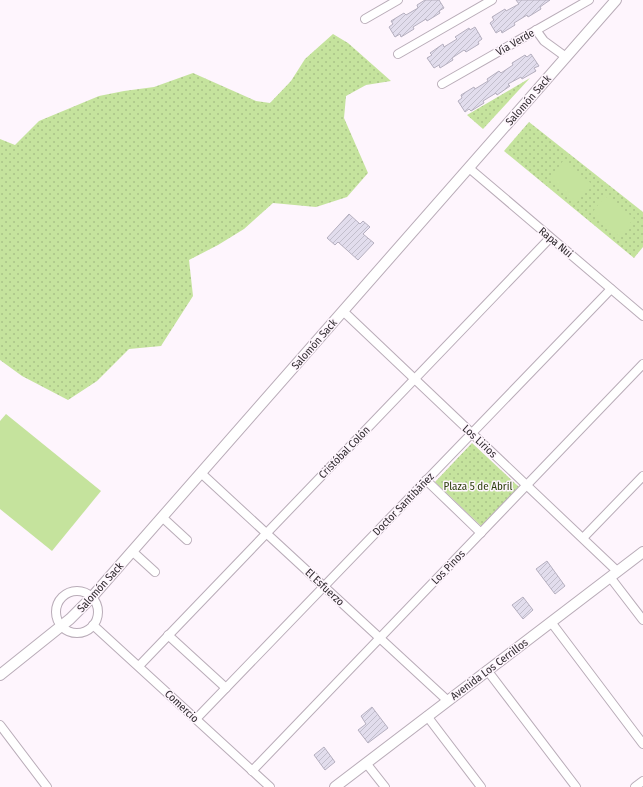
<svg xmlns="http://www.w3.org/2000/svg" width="643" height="787" font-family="'Fira Sans Condensed',sans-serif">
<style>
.green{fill:url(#green-dots)}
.pitch{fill:#c5e39d}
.building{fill:url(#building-hatch);stroke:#b5afbf}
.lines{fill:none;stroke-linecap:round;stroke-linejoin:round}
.minor-casing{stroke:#b9acb8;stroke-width:10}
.tertiary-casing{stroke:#b9acb8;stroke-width:12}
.minor{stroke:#fff;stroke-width:8}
.tertiary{stroke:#fff;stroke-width:10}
.labels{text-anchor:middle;stroke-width:3;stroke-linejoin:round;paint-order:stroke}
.street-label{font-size:11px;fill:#312c30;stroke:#fef5fd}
.park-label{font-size:11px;fill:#2d400d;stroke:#fef5fd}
</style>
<defs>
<pattern id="green-dots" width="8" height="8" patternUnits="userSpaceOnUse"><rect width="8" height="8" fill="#c5e39d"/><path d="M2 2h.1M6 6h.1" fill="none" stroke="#aac388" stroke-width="1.8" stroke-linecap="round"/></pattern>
<pattern id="building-hatch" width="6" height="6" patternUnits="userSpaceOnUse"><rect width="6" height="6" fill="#e2dded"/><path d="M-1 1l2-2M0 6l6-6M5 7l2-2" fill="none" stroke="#c2becc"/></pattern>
</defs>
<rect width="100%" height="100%" fill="#fef5fd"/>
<!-- green -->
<g class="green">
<polygon points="333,34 348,43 391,81 366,85 346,96 344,118 368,173 347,197 316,207 273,203 244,229 218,245 189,260 193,296 161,346 129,349 97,381 68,400 22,376 0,360 0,139 15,145 39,121 99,96 124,91 154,87 193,73 256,101 270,103 291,81 305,59"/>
<polygon points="530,78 483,129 467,115"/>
<polygon points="529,122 643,212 643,247 634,258 504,151"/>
<polygon points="472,443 519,487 481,526 435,482"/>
</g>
<!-- pitch -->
<g class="pitch">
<polygon points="563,161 592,184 577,202 549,180"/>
<polygon points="605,196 634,218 620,237 591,214"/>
<polygon points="6,414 101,491 52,551 0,509 0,421"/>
</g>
<!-- building -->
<g class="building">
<polygon points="425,0 439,0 444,8 439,11 440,13 427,21 426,19 413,27 414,29 401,37 400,34 395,37 389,27 393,24 391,21 404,13 406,15 418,8 417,5"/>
<polygon points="516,0 550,0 540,7 541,9 528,17 527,15 514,23 515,25 502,33 501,30 496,33 490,23 494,20 492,17 505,9 506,11 519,4"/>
<polygon points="475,27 482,39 478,42 479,44 466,52 464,50 452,58 453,60 440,68 439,65 434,68 427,58 432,55 430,53 443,44 444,47 457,39 455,37 469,28 470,30"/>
<polygon points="531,54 539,66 534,68 536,71 522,79 521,77 508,84 510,86 497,95 496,93 483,101 484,103 471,111 469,109 465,112 458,101 462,98 461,95 474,87 475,89 488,81 487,79 499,71 501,73 513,65 512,63 525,55 527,57"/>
<polygon points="349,214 360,224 363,221 370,227 363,234 374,243 358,260 338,242 335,245 327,238"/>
<polygon points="547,561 565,586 555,594 536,569"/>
<polygon points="523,597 533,610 523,619 512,605"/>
<polygon points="372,707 388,728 368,743 358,730 366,724 361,716"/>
<polygon points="324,747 335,762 325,770 314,755"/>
</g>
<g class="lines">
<defs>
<g id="minor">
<polyline points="365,19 398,0"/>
<polyline points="536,30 544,41 566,57"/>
<polyline points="398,54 492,0"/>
<polyline points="442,84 589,0"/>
<polyline points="469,168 643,316"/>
<polyline points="343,311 617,571"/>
<polyline points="201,473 448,701"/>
<polyline points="426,480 481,533"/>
<polyline points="162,517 187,540"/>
<polyline points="583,538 643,476"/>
<polyline points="132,551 155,572"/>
<polyline points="610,577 643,620"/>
<circle cx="77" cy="612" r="21"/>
<polyline points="551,622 643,744"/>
<polyline points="93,625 270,787"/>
<polyline points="168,635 226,688"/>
<polyline points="139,666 550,238"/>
<polyline points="487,670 576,787"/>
<polyline points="427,716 481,787"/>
<polyline points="196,719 611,289"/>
<polyline points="0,725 47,787"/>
<polyline points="366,763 385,787"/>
<polyline points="252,771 643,364"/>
<polyline points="635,787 643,781"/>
</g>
<g id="tertiary">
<polyline points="0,675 70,619 92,597 616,0"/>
<polyline points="335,787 643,552"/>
</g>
</defs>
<!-- minor casing -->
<use href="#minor" class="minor-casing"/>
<!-- tertiary casing -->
<use href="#tertiary" class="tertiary-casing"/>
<!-- minor -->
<use href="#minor" class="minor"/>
<!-- tertiary -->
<use href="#tertiary" class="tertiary"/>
</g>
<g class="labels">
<!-- street labels -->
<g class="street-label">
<text transform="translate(515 42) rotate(-30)" y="4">Vía Verde</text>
<text transform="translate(528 100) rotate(-49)" y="4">Salomón Sack</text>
<text transform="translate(556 242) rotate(40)" y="4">Rapa Nui</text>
<text transform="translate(314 344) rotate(-49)" y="4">Salomón Sack</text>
<text transform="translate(480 441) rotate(43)" y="4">Los Lirios</text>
<text transform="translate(344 452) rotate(-46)" y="4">Cristóbal Colón</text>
<text transform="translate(403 504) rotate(-46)" y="4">Doctor Santibáñez</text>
<text transform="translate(448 567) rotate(-46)" y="4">Los Pinos</text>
<text transform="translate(100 587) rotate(-48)" y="4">Salomón Sack</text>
<text transform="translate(325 587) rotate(43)" y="4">El Esfuerzo</text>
<text transform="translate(489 669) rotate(-37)" y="4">Avenida Los Cerrillos</text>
<text transform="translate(182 706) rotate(43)" y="4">Comercio</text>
</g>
<!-- park labels -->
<g class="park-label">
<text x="478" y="490">Plaza 5 de Abril</text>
</g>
</g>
</svg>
